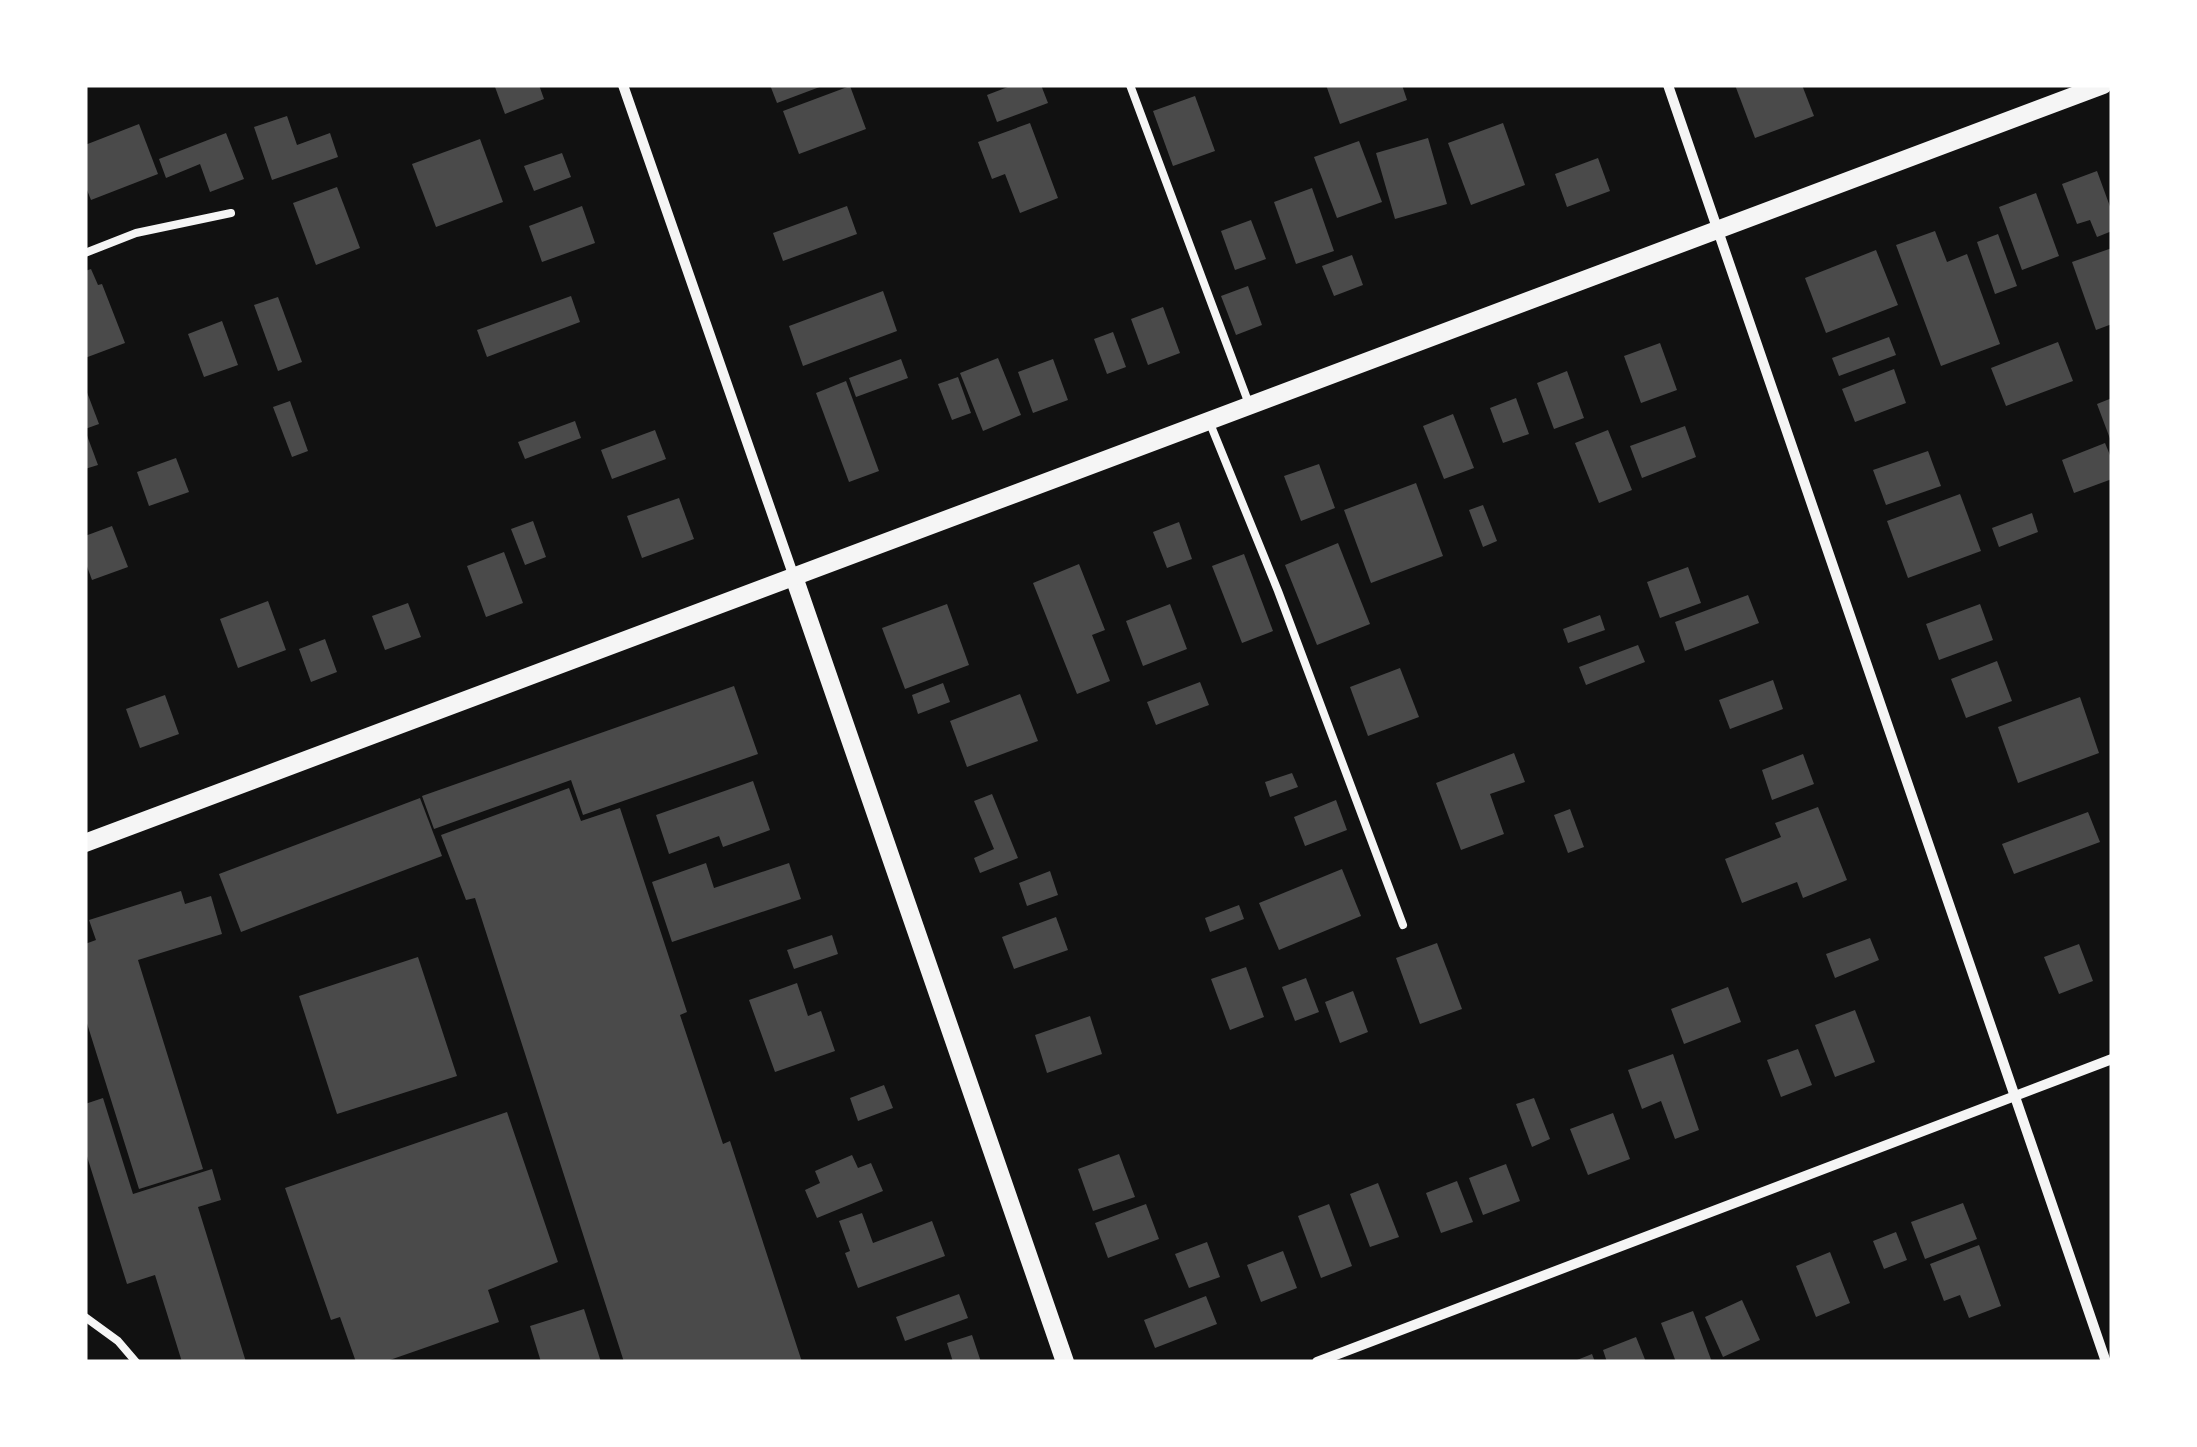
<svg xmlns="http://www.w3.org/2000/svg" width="2197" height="1447" font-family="Lora,serif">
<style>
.building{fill:#4a4a4a}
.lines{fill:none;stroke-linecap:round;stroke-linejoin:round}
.service{stroke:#f5f5f5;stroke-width:8}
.minor{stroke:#f5f5f5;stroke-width:10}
.tertiary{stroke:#f5f5f5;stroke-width:18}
</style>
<rect width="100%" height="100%" fill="#111"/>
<!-- building -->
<g class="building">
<polygon points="500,85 539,85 544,99 505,114 495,87"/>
<polygon points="770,85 825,85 777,103"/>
<polygon points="1013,85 1041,85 1048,103 997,122 987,95"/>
<polygon points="1326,85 1402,85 1407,100 1340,124"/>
<polygon points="1735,85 1802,85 1814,116 1755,138"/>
<polygon points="850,86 866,129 799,154 783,111"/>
<polygon points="1195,96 1215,151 1173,166 1153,111"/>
<polygon points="287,116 297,145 330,133 338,157 272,180 254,127"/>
<polygon points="1030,123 1058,198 1020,213 1005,174 992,179 978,142"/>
<polygon points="1503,123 1525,185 1471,205 1448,143"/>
<polygon points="139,124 158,174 91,200 85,185 85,145"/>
<polygon points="226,133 244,179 210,192 200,164 166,178 159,159"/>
<polygon points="1428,138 1447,204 1395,219 1376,153"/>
<polygon points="480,139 503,202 436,227 412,164"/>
<polygon points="1359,141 1382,202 1337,218 1314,157"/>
<polygon points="562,153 571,177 534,191 524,166"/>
<polygon points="1598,158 1610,191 1567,207 1555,174"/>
<polygon points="2097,171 2112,212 2112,231 2097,237 2090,220 2077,224 2062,184"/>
<polygon points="337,187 360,248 316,265 293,203"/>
<polygon points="1312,188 1334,251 1296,264 1274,202"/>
<polygon points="2036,193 2059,256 2022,270 1999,207"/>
<polygon points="582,206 595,243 542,262 529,226"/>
<polygon points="847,206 857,234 783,261 773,233"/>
<polygon points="1251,220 1266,259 1235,270 1221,231"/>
<polygon points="1935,231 1947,262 1967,254 2000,344 1941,366 1896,245"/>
<polygon points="1998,234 2017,286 1995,294 1977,242"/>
<polygon points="2112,248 2112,324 2096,330 2072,262"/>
<polygon points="1876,250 1898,305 1826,333 1805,278"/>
<polygon points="1352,255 1363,285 1334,296 1322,266"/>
<polygon points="91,269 98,285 102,284 125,343 85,358 85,271"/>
<polygon points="1248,286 1262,325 1236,335 1221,296"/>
<polygon points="883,291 897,331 803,366 789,326"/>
<polygon points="571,296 580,322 487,357 477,330"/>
<polygon points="278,297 302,362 278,371 254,305"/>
<polygon points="1163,307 1180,353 1148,365 1131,319"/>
<polygon points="222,321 238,365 204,377 188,334"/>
<polygon points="1113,332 1126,367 1107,374 1094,339"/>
<polygon points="1889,337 1896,355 1839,376 1832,358"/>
<polygon points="2058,342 2073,381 2006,406 1991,368"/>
<polygon points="1660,343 1677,390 1641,403 1624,356"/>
<polygon points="998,358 1021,415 983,431 960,373"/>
<polygon points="901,359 908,378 856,397 849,378"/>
<polygon points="1053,359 1068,400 1033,413 1018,372"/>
<polygon points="1894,369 1906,403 1855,422 1842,389"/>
<polygon points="1567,371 1584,418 1554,429 1537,383"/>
<polygon points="958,377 971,413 952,420 938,384"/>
<polygon points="846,381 879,471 849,482 816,393"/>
<polygon points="85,387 99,424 85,429"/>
<polygon points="1516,398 1529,434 1503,443 1490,408"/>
<polygon points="2112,398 2112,444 2097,404"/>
<polygon points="290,401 308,451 292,457 273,407"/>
<polygon points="1453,414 1474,468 1444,479 1423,426"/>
<polygon points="575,421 581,438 525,459 518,442"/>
<polygon points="1685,426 1696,457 1642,478 1630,446"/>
<polygon points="85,430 98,465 85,469"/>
<polygon points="655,430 666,459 612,479 601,450"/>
<polygon points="1608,430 1632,490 1599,503 1575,443"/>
<polygon points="2105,443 2112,460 2112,479 2074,493 2062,460"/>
<polygon points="1928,451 1941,486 1886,505 1873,470"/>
<polygon points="176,458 189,492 149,506 137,472"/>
<polygon points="1319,464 1335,508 1301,521 1284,476"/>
<polygon points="1416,483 1443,556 1371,583 1344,510"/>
<polygon points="1960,494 1981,551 1908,578 1887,521"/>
<polygon points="679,498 694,539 642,558 627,516"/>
<polygon points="1483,505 1497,541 1483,547 1469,510"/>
<polygon points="2032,513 2038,532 1999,547 1992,528"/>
<polygon points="533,521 546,557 525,565 511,529"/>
<polygon points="1179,522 1192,559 1167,568 1153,532"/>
<polygon points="112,526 128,567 92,580 85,561 85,536"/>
<polygon points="1338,543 1370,624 1317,645 1285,565"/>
<polygon points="504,552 523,603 486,617 467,566"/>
<polygon points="1244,554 1273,631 1242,643 1212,566"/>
<polygon points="1079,564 1105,630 1092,635 1110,681 1077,694 1033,583"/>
<polygon points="1688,567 1701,603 1660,618 1647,582"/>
<polygon points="1748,595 1759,623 1685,651 1675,622"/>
<polygon points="268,601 286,650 238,668 220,619"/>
<polygon points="408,603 421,637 385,650 372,616"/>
<polygon points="947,604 969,665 905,689 882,628"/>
<polygon points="1170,604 1187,649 1143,666 1126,621"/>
<polygon points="1980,604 1993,640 1939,660 1926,624"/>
<polygon points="1600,615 1605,630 1568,643 1563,629"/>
<polygon points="325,639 337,672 311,682 299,649"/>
<polygon points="1638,645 1645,662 1586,685 1579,667"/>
<polygon points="1997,661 2012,701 1966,718 1951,679"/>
<polygon points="1400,668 1419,717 1368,736 1350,687"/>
<polygon points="1773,680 1783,709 1730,729 1719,700"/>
<polygon points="1200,682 1209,705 1156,725 1147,702"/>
<polygon points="943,683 950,702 918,714 912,695"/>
<polygon points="734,686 758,754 583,815 571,780 434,829 422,796"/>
<polygon points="1020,694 1038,741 967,767 950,721"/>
<polygon points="165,695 179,734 140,748 126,709"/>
<polygon points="2080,697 2099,753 2018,783 1998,727"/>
<polygon points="1514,753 1525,782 1490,794 1504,834 1461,850 1436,783"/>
<polygon points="1803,754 1814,784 1772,800 1762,770"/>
<polygon points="1292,773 1298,787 1270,797 1265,782"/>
<polygon points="753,781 770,830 723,847 719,836 669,854 656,815"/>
<polygon points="569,788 581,821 620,808 687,1012 680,1015 723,1144 730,1141 802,1362 624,1362 475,898 466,900 441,835"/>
<polygon points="992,794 1018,858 980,873 974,858 994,849 974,801"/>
<polygon points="420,798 442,856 241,932 219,874"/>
<polygon points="1336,800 1347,830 1305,846 1294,817"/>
<polygon points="1818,807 1847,880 1803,898 1797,882 1742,903 1725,859 1781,837 1775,823"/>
<polygon points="1570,809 1584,847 1568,853 1554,815"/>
<polygon points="2088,812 2100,842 2014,874 2002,844"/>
<polygon points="706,863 714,888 789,863 801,899 672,942 652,882"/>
<polygon points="1342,869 1361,916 1279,950 1259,903"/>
<polygon points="1050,871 1058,895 1027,906 1019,883"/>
<polygon points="181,891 185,904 211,896 222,934 138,960 203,1169 139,1189 85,1017 85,944 96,940 89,920"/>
<polygon points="1239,905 1244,919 1210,932 1205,918"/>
<polygon points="1056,917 1068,950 1014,969 1002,937"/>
<polygon points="832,935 838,954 794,969 787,950"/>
<polygon points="1870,938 1879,960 1835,978 1826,954"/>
<polygon points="1437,943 1462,1009 1420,1024 1396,958"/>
<polygon points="2079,944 2093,981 2059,994 2044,957"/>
<polygon points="418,957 457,1076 337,1114 299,996"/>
<polygon points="1246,967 1264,1017 1230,1030 1211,979"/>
<polygon points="1306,978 1319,1012 1295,1021 1282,987"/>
<polygon points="797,983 808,1016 821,1011 835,1051 775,1072 749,1000"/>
<polygon points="1728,987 1741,1022 1684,1044 1671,1009"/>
<polygon points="1353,991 1368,1032 1340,1043 1325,1002"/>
<polygon points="1855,1010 1875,1062 1835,1077 1815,1025"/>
<polygon points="1090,1016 1102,1054 1047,1073 1035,1035"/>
<polygon points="1798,1049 1812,1085 1781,1097 1767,1060"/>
<polygon points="1673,1054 1699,1130 1675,1139 1661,1101 1642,1109 1628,1070"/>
<polygon points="884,1085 893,1108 858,1121 850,1098"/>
<polygon points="103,1098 133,1194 212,1169 221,1200 198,1207 246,1362 182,1362 155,1275 127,1284 85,1150 85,1104"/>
<polygon points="1534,1098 1550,1139 1532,1147 1516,1104"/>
<polygon points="507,1112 558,1262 488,1290 499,1322 384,1362 356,1362 340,1317 331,1320 285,1188"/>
<polygon points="1613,1113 1630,1159 1588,1175 1570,1129"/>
<polygon points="1119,1154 1135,1197 1093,1211 1078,1169"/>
<polygon points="852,1155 858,1168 871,1163 883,1191 817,1218 805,1190 820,1183 815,1171"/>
<polygon points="1506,1164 1520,1201 1483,1215 1469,1178"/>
<polygon points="1457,1181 1473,1222 1441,1233 1426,1193"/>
<polygon points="1378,1183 1399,1237 1370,1247 1350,1194"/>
<polygon points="1963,1203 1977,1239 1925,1259 1911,1222"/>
<polygon points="1146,1204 1159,1239 1108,1258 1095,1223"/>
<polygon points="1329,1204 1352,1266 1321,1278 1298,1216"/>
<polygon points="862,1213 873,1243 932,1221 945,1256 858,1288 845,1253 850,1251 839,1221"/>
<polygon points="1896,1232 1907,1260 1884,1269 1873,1241"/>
<polygon points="1207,1242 1220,1277 1189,1288 1175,1254"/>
<polygon points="1979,1245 2001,1306 1969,1318 1960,1295 1944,1301 1930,1264"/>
<polygon points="1283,1251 1297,1288 1261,1302 1247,1265"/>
<polygon points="1830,1252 1850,1303 1816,1317 1796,1266"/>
<polygon points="959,1294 968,1318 905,1341 896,1317"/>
<polygon points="1206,1296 1217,1324 1155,1348 1144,1320"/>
<polygon points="1742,1300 1760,1340 1723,1357 1705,1317"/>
<polygon points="584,1309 601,1362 541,1362 530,1326"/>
<polygon points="1693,1311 1712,1362 1676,1362 1661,1323"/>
<polygon points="972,1335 981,1362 953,1362 947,1343"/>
<polygon points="1636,1337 1646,1362 1607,1362 1603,1350"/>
<polygon points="1592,1354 1595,1362 1572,1362"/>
</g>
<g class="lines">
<!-- service -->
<g class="service">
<polyline points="1130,85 1249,404"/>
<polyline points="85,253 136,233 231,213"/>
<polyline points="1209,421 1278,591 1403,925"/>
<polyline points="85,1317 118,1341 136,1362"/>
</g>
<!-- minor -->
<g class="minor">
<polyline points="623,85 794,577"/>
<polyline points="1668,85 2106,1362"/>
<polyline points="1317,1362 2112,1059"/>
</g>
<!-- tertiary -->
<g class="tertiary">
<polyline points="794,577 1065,1362"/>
<polyline points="85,843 2103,85"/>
</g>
</g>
<!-- border -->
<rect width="2197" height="1447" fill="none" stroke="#ffffff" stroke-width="175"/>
</svg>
